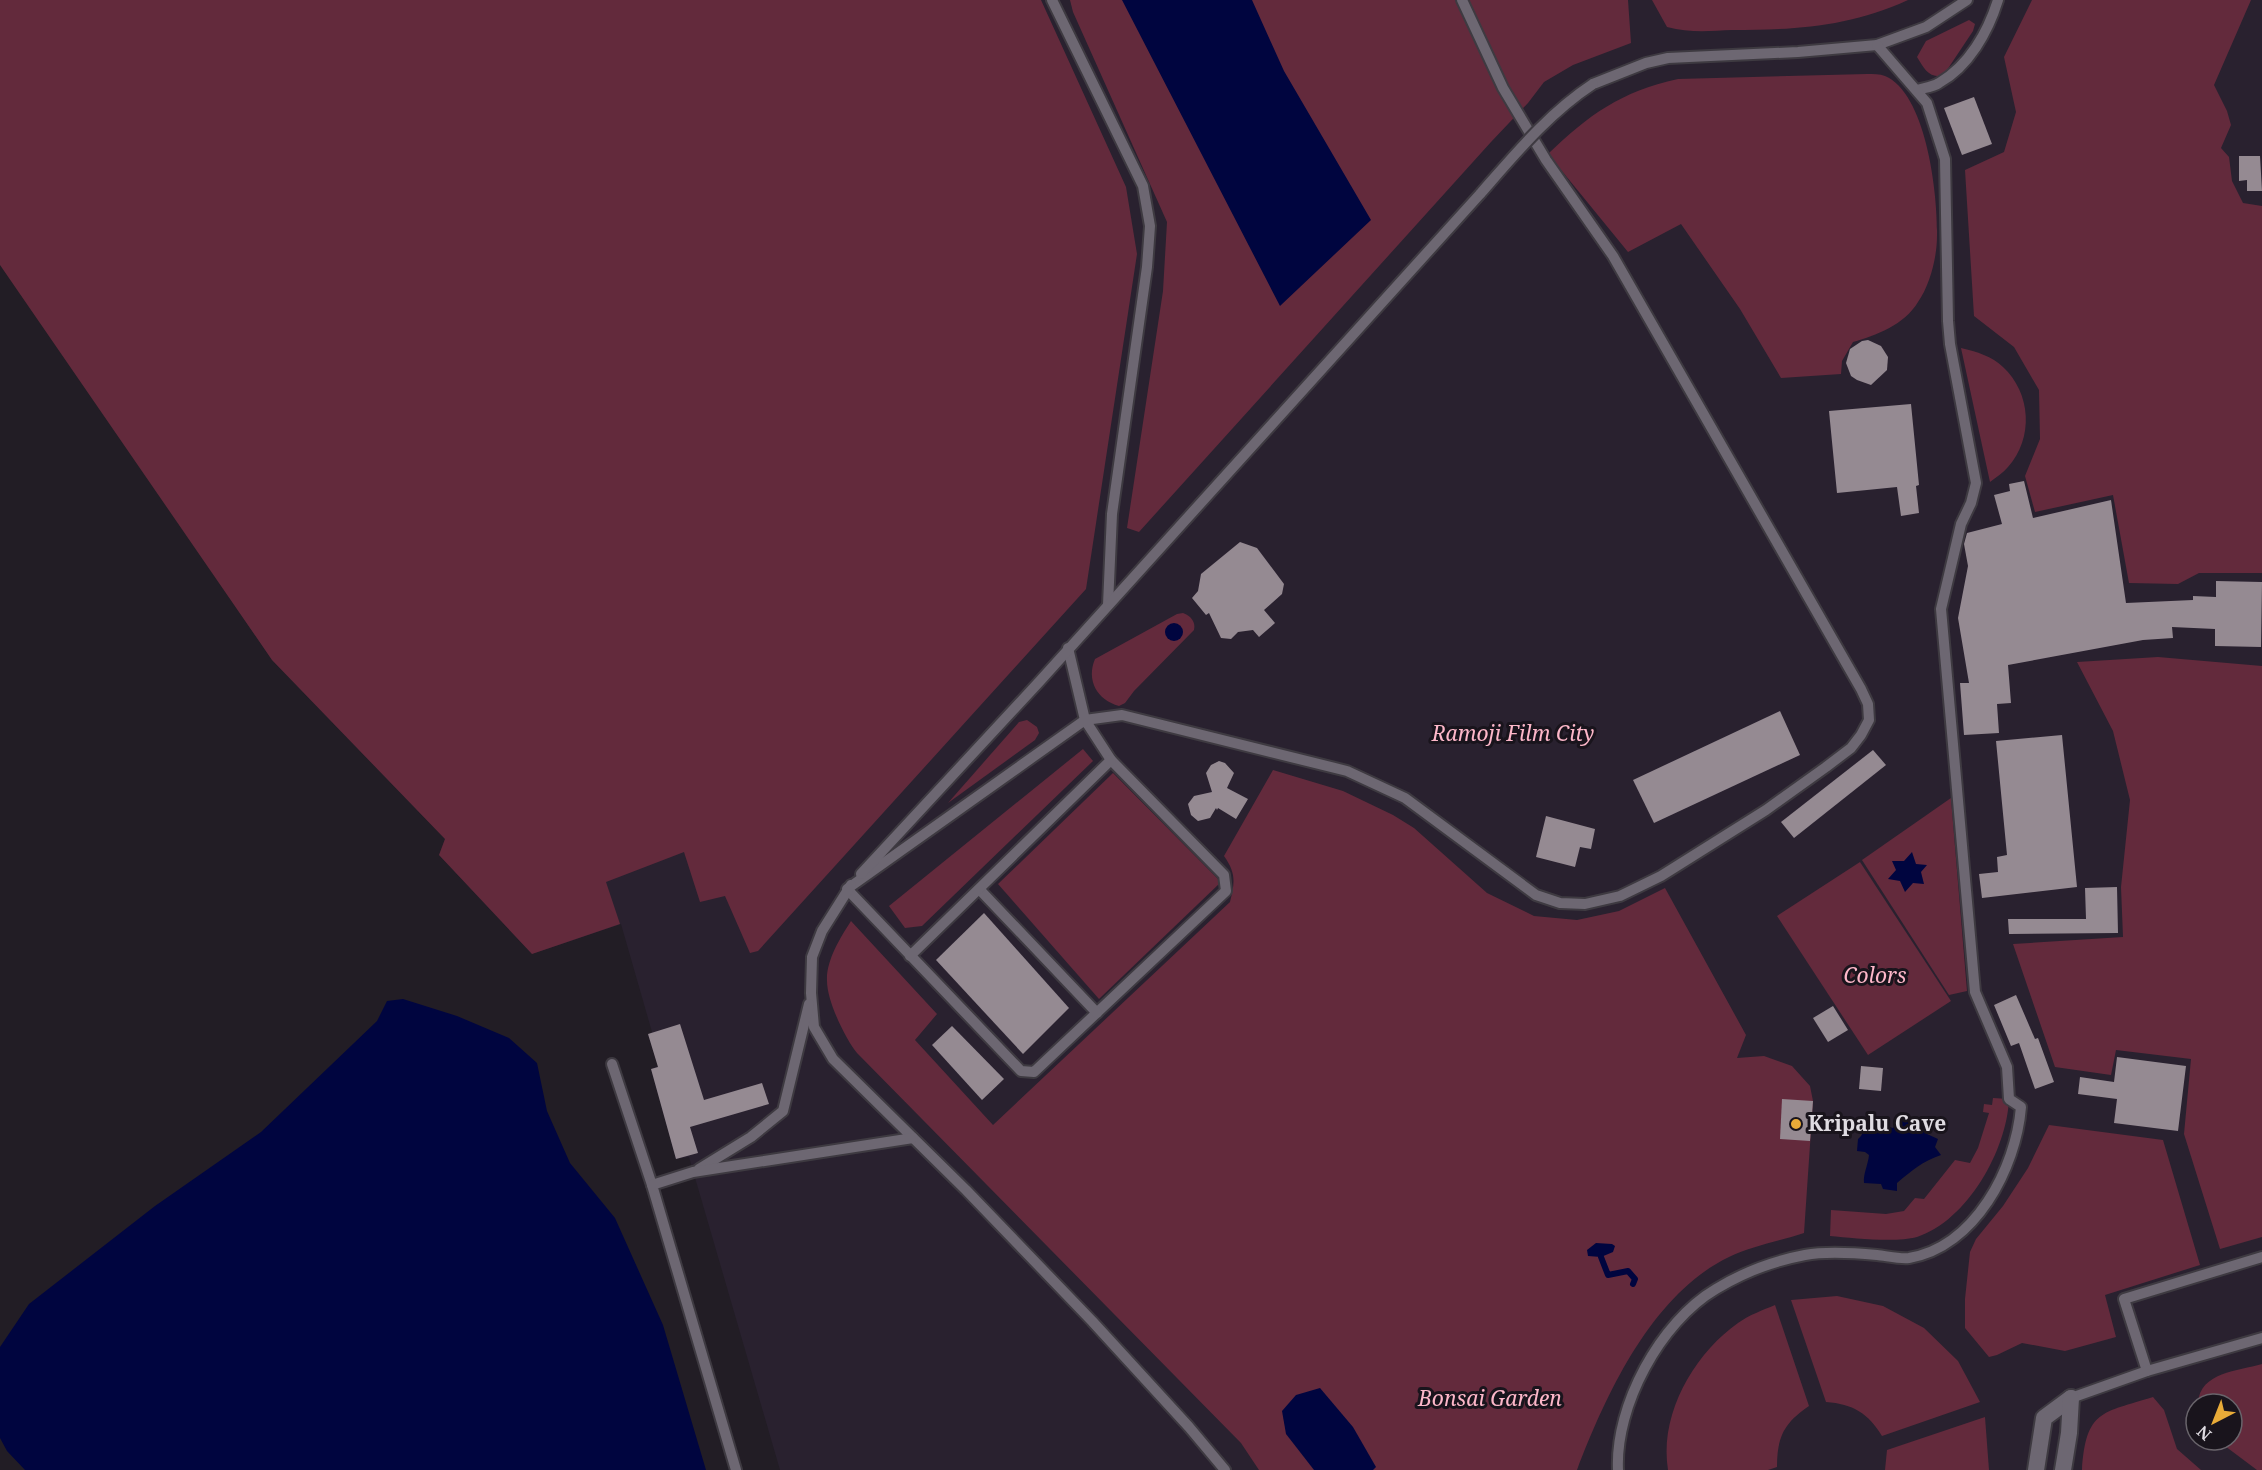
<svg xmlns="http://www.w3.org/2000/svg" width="2262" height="1470" font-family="'Noto Serif',serif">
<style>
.built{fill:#29212f;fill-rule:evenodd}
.green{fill:#632a3c}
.water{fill:#00053f}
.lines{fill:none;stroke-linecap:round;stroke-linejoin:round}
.stream{stroke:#00053f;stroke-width:6}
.building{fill:#958a92}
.service-casing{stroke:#3e3a41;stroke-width:14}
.tertiary-casing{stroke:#3e3a41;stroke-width:20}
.service{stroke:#6d6772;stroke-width:10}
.tertiary{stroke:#6d6772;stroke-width:16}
.service-bridge-casing{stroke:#3e3a41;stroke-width:14;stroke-linecap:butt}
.service-bridge{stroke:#6d6772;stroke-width:10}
.poi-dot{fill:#e9ab38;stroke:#19141c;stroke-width:2}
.labels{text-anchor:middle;stroke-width:6;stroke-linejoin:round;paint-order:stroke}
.park-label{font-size:21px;font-style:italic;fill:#fdb7c9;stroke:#19141c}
.poi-label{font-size:21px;font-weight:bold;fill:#e0dce2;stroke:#19141c;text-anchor:start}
</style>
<rect width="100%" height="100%" fill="#221d25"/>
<!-- built -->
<path class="built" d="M825,0H2262V1470H780L689,1157L676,1159L651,1069L658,1066L648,1035L652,1032L621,924L532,954L439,855L445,839L272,660L204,560L516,263ZM2196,1404H2232V1440H2196Z"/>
<!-- green -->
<g class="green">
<polygon points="0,0 1041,0 1126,187 1137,254 1086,589 758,951 750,953 725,896 700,902 684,852 606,882 620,924 532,954 439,855 445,839 272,660 0,265"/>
<polygon points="1070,0 1628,0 1631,43 1573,65 1544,82 1528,103 1491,142 1139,532 1127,528 1163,291 1167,222 1073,12"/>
<path d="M1652,0H1908C1849,27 1795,30 1732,30C1710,31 1689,33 1667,27Z"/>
<polygon points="2032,0 2251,0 2214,85 2227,111 2231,125 2221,148 2229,157 2232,181 2243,203 2262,206 2262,573 2199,573 2178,584 2129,583 2113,495 2035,512 2025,476 2040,439 2039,390 2014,347 1974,316 1965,170 2004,152 2016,112 2004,57"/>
<path d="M1969,20L1975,24L1973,31L1943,76C1928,78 1924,68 1917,57L1926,41Z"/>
<path d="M1867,74C1873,74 1880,74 1885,76C1927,94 1938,196 1937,236C1937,257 1930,285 1918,302C1904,325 1877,335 1853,342L1842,361L1841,374L1781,378L1740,309L1681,224L1628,252L1548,154C1590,114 1620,92 1678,79Z"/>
<path d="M1961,348C1977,352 1992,356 2003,367C2031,393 2034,438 2008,467C2003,473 1996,477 1990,482Z"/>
<path d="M1183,613C1191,616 1196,622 1194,630L1134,691L1125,703L1119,706C1097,700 1086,680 1095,659L1177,614Z"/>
<polygon points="2158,657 2262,666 2262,1237 2220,1249 2184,1134 2191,1059 2116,1050 2111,1075 2055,1067 2013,944 2123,937 2121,887 2130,800 2113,731 2077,662"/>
<polygon points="1027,720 1037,727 1039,733 1035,740 948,803 1019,722"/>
<polygon points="1083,749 1093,761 922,926 905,928 889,906"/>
<path d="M1273,770L1343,791L1393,815L1414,828L1487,893L1534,916L1577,920L1619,911L1665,888L1746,1035L1737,1058L1764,1056L1792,1066L1810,1086L1813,1101L1804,1233C1780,1241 1752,1246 1729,1257C1652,1294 1606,1394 1577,1470H1259L1241,1443L857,1053C845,1038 827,1001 827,981C826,961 840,938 851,921L937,1014L915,1040L993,1125L1230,902C1235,882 1236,873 1224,856Z"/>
<polygon points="1113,773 1221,882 1099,999 998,884"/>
<polygon points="1951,798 1967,991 1949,995 1862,860"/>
<polygon points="1860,862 1951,1001 1868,1055 1777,916"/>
<path d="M1993,1098L2009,1099C2007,1150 1967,1221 1917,1237C1895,1243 1853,1238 1830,1236L1831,1210L1886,1214L1904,1211L1915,1198L1924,1199L1955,1160L1970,1163L1978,1148L1989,1113L1983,1112L1984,1104L1992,1105Z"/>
<polygon points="2049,1125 2163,1140 2200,1265 2105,1295 2116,1337 2065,1351 2022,1343 1997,1355 1989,1357 1965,1328 1965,1299 1970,1252 1976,1239 2003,1206 2028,1168"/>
<path d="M1837,1296L1883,1306L1924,1328L1958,1361L1980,1402L1882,1436C1868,1413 1853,1404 1826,1402L1791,1300Z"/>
<path d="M1775,1305L1809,1406C1784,1423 1777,1437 1777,1467L1768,1470H1668C1659,1414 1694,1354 1738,1323C1749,1315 1763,1310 1775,1305Z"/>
<path d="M2262,1364V1470H2257L2217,1440H2232V1404L2198,1403C2200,1372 2238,1371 2262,1364Z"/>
<path d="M2153,1397L2164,1410L2177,1449L2201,1470H2082C2086,1410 2102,1413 2153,1397Z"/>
<polygon points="1985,1417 1989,1470 1885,1470 1887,1450"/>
</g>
<!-- water -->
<g class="water">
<polygon points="1122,0 1252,0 1284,71 1371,220 1280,306"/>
<circle cx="1174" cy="632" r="9"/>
<polygon points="1912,852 1916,864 1927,865 1921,872 1924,884 1913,883 1905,892 1900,881 1888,879 1896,870 1892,861 1904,861"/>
<polygon points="403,999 457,1016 509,1038 537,1063 547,1111 570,1163 615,1218 663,1325 706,1470 25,1470 7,1451 0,1438 0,1347 29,1304 155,1206 261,1132 377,1021 387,1001"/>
<path d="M1870,1119L1882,1121L1883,1126L1893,1128L1899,1119L1907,1120L1910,1125L1916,1121L1932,1122L1928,1127L1927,1134L1938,1139L1935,1147L1941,1155C1923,1161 1911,1171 1897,1183V1191L1883,1189L1881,1184L1864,1183C1863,1174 1868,1165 1869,1155L1865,1152L1857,1151L1858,1139L1861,1136Z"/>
<polygon points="1596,1243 1612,1244 1615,1246 1613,1252 1601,1257 1588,1256 1587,1250"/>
<polygon points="1320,1388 1353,1427 1376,1467 1373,1470 1314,1470 1286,1434 1282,1411 1296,1395"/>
</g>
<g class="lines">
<!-- stream -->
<polyline class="stream" points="1601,1257 1608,1275 1628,1271 1635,1279 1633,1284"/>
</g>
<!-- building -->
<g class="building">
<polygon points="1974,97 1992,144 1962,155 1944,108"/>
<polygon points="2239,156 2260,156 2262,191 2247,191 2247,180 2239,181"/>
<polygon points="1868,340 1881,346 1888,357 1887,370 1871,385 1857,380 1851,376 1846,363 1850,349 1862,341"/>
<polygon points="1911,404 1919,485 1916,486 1919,513 1901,516 1897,487 1837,493 1829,411"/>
<polygon points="2024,481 2033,518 2111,500 2126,603 2193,600 2193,596 2216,597 2216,581 2262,582 2261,647 2215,646 2215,629 2172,627 2173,638 2143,640 2008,665 2011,703 1997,704 1999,733 1964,735 1960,683 1969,683 1958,618 1968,566 1964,544 1967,533 2002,524 1994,495 2010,491 2009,484"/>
<polygon points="1240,542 1257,548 1284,584 1282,594 1264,610 1275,623 1259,637 1253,630 1238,632 1231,639 1221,638 1209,613 1206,615 1192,598 1198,591 1201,574"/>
<polygon points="1780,711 1800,755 1654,823 1633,780"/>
<polygon points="2062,735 2077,887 1982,898 1979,874 1998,872 1997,857 2007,855 1996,741"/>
<polygon points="1873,750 1886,765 1794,838 1781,822"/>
<polygon points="1219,761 1225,763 1234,773 1227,788 1248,799 1236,819 1218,808 1217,810 1216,808 1210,818 1198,821 1191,815 1188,804 1194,796 1212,792 1206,773 1211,765"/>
<polygon points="1546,816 1595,829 1591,849 1580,847 1575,867 1536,857"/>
<polygon points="2117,887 2118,933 2009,934 2008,919 2086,919 2085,888"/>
<polygon points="984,913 1069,1008 1023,1054 936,960"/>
<polygon points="2016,995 2035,1039 2038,1038 2054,1082 2035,1089 2019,1043 2011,1046 1994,1005"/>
<polygon points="1833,1006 1848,1030 1828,1042 1813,1018"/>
<polygon points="680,1024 704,1100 762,1083 769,1104 690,1127 698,1153 676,1159 651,1069 658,1067 648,1034"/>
<polygon points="952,1026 1004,1079 982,1100 932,1045"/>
<polygon points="2117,1057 2186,1066 2178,1131 2114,1123 2117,1099 2078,1094 2080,1077 2114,1082"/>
<polygon points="1861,1066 1883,1068 1881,1091 1859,1089"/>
<polygon points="1782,1099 1813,1101 1810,1141 1780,1139"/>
</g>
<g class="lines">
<defs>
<g id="service">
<polyline points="1052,0 1143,186 1150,226 1147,267 1112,514 1108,605"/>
<polyline points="1593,84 1646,63 1668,58 1798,52 1877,45 1926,27 1967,0"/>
<path d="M1917,90C1924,88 1933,87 1939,83C1969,66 1988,32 1998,0"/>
<polyline points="1068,648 1085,720 1111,760 1224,875 1226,891 1034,1072 1021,1071 847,889 1085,720 1122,715 1347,771 1405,798 1536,895 1560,903 1585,904 1620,896 1661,876 1766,810 1826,767 1851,748 1861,735 1869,720 1868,704 1861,689 1613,256 1546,160 1503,88 1462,0"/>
<polyline points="861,874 1039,682 1481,193"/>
<polyline points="851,885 822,931 812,957 811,993 814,1027 833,1059 966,1190 1092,1321 1189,1427 1225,1470"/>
<polyline points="980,890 1097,1013"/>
<polyline points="910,956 1111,760"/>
<polyline points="612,1064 652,1185"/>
<polyline points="699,1169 751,1137 783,1111 809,1004"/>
<polyline points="2147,1371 2124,1299 2262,1257"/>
<polyline points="2071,1398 2147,1371 2262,1338"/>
<polyline points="736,1470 652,1185 693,1172 913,1138"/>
<path d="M1618,1470C1615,1406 1660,1322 1716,1289C1744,1272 1773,1261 1805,1255C1827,1251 1855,1253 1877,1255C1887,1256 1899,1259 1909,1258C1975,1247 2016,1168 2021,1107L2009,1099L2007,1067L1975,992L1941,609L1961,524L1971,503L1976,483L1950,344L1948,321L1945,159L1927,103L1877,45"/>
</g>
<g id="tertiary">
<polyline points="2036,1470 2044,1418 2071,1398"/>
<polyline points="2063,1470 2069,1433 2071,1398"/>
</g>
</defs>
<!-- service casing -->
<use href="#service" class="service-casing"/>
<!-- tertiary casing -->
<use href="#tertiary" class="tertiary-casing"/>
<!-- service -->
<use href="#service" class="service"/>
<!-- tertiary -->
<use href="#tertiary" class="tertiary"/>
<defs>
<path id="service-bridge" d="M1481,193C1516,153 1549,113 1593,84"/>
</defs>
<!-- service-bridge casing -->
<use href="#service-bridge" class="service-bridge-casing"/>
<!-- service-bridge -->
<use href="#service-bridge" class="service-bridge"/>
</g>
<!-- markers -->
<circle class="poi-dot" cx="1796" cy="1124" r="6"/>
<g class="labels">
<!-- park labels -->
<g class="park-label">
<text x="1513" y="741">Ramoji Film City</text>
<text x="1875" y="983">Colors</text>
<text x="1490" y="1406">Bonsai Garden</text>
</g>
<!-- poi labels -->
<g class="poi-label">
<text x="1808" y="1131">Kripalu Cave</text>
</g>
</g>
<!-- north arrow -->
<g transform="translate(2214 1422) rotate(222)"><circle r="28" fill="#19141c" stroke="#69646b" stroke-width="1.5"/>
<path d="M0-4.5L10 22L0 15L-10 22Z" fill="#e9ab38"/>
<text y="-9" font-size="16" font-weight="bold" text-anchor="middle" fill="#e0dce2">N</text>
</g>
</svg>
